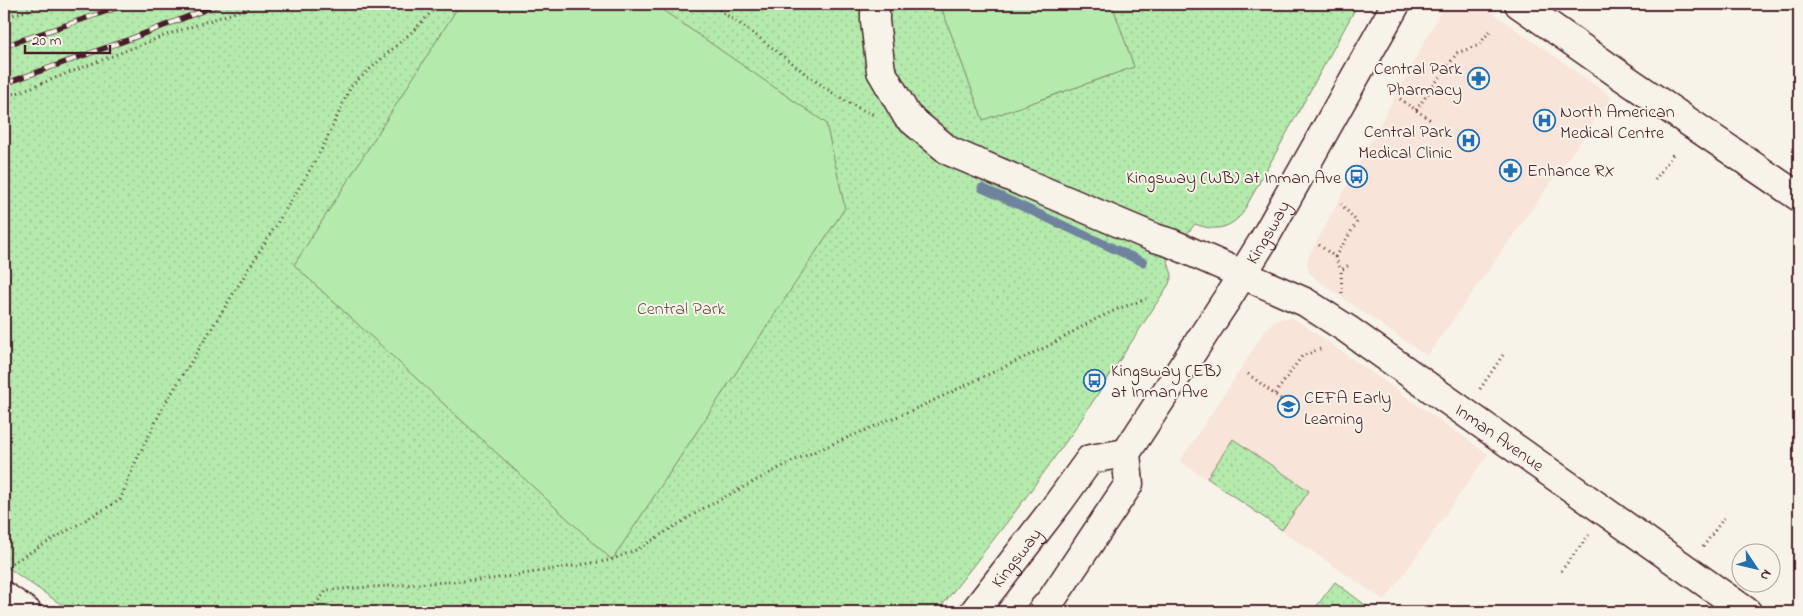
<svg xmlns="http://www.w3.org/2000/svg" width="1803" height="616" font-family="'Indie Flower',sans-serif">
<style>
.built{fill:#f8e4d9}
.park{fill:url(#park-dots);stroke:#7f846c}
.pitch{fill:#b4eaac;stroke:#7f846c}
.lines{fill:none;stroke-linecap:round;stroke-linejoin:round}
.stream{stroke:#70839e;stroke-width:9}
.minor-casing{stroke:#4a1f2b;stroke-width:31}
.major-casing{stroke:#4a1f2b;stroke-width:31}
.path{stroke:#4a1f2b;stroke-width:3;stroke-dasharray:1 4;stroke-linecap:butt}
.minor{stroke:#f7f3e8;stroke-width:28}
.major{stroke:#f7f3e8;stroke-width:28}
.rail-casing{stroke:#4a1f2b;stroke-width:5.5}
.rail{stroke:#f7f3e8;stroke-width:4;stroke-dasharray:11;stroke-linecap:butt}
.labels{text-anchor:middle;stroke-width:4;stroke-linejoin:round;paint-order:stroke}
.poi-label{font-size:18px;fill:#4a1f2b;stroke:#f7f3e8;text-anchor:start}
.street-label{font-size:18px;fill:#4a1f2b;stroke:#f7f3e8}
.park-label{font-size:18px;fill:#64524b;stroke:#f7f3e8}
</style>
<defs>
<pattern id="park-dots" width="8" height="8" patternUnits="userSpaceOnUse" patternTransform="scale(1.25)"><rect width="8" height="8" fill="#b4eaac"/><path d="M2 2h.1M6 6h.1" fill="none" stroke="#9cc894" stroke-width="1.8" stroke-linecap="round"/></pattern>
</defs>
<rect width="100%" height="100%" fill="#f7f3e8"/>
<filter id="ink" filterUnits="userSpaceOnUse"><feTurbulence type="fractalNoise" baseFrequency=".02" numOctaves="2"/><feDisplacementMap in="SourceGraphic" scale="10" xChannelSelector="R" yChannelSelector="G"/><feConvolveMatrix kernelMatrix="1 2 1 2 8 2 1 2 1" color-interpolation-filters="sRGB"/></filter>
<g filter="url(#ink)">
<!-- built -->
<g class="built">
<polygon points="1445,4 1480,4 1612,97 1427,356 1317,280 1309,272 1307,263 1310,254"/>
<polygon points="1283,318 1291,318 1298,321 1488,454 1385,601 1180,461 1234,380 1266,328 1276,320"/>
</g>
<!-- park -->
<g class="park">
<path d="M4,4H1358L1242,214C1228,230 1214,231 1195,224L1167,259L1172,275L1169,284L1075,429L1018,508L937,612H72L4,565Z"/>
<polygon points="1233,439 1309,491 1282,530 1207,478"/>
<polygon points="1335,582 1373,611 1372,612 1312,612"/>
</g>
<!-- pitch -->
<g class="pitch">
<polygon points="460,4 654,4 826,123 845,208 612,560 294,265"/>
<polygon points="940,4 1112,4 1134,67 983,120"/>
</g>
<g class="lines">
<!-- stream -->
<polyline class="stream" points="982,188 1143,262"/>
<defs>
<g id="minor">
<path id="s1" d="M875,4V21L881,71L907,116L949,151L1155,238L1171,243L1305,302L1347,329L1747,612"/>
<polyline points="1519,4 1620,75 1799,197"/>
<polyline points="4,596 27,612"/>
</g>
<g id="major">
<path id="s2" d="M974,612L1059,502L1090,459L1126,453"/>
<path id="s3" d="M1041,612L1052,599L1129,484L1126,453L1227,299L1263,241L1396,4"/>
</g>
</defs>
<!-- minor casing -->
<use href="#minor" class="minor-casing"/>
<!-- major casing -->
<use href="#major" class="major-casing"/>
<!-- path -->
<g class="path">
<path d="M711,4C728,16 745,27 762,40C797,66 832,98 874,115"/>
<polyline points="4,18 47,4"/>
<polyline points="4,98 166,35 260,4"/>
<polyline points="1400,99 1432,121"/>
<polyline points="1416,110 1457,53 1479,45 1492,28"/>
<polyline points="1655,180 1673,154"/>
<polyline points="1319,245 1335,257 1341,270"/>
<polyline points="1335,257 1357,222 1341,204"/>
<polyline points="1342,293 1341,270 1351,264"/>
<polyline points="1248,374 1281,399"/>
<polyline points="1480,389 1503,355"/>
<polyline points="1275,394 1302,356 1323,348"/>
<polyline points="1703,547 1726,515"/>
<polyline points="12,563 120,500 134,465 163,407 307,175 324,145 351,86 416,28 439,4"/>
<polyline points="1561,571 1589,535"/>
<polyline points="309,612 327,590 492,579 611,560 638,549 704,508 793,461 924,405 1048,346 1094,320 1120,308 1146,299"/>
</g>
<!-- minor -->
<use href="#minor" class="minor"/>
<!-- major -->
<use href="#major" class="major"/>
<defs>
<g id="rail">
<polyline points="4,46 128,4"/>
<polyline points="4,84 130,39 220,4"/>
</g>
</defs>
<!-- rail casing -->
<use href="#rail" class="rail-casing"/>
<!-- rail -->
<use href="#rail" class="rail"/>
</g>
</g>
<!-- icons -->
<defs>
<symbol id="pharmacy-ring" viewBox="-11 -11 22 22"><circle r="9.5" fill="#f7f3e8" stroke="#1f6fb2" stroke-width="1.5"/><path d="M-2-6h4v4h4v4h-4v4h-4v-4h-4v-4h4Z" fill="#1f6fb2"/></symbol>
<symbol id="hospital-ring" viewBox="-11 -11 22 22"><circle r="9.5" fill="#f7f3e8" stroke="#1f6fb2" stroke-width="1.5"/><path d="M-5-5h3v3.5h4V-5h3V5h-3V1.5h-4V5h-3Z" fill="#1f6fb2"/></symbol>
<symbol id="bus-ring" viewBox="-11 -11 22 22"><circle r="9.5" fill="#f7f3e8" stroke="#1f6fb2" stroke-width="1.5"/><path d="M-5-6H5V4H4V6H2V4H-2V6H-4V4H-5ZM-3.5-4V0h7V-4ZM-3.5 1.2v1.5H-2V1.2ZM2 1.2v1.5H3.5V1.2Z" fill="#1f6fb2"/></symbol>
<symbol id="school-ring" viewBox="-11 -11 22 22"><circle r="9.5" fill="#f7f3e8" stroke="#1f6fb2" stroke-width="1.5"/><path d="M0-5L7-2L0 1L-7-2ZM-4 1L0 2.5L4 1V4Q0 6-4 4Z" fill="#1f6fb2"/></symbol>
</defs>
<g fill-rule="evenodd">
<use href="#pharmacy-ring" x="1466" y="66" width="25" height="25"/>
<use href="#hospital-ring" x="1532" y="108" width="25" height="25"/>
<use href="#hospital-ring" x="1456" y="128" width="25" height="25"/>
<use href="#pharmacy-ring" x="1498" y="158" width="25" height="25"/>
<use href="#bus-ring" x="1344" y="164" width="25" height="25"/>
<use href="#bus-ring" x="1082" y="368" width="25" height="25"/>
<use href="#school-ring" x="1276" y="394" width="25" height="25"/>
</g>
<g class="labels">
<!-- poi labels -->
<g class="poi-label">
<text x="1462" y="74" text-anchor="end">Central Park<tspan x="1462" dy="21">Pharmacy</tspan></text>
<text x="1560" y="117">North American<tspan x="1560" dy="21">Medical Centre</tspan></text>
<text x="1452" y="137" text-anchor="end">Central Park<tspan x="1452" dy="21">Medical Clinic</tspan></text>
<text x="1527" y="176">Enhance RX</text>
<text x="1341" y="183" text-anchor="end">Kingsway (WB) at Inman Ave</text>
<text x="1111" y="376">Kingsway (EB)<tspan x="1111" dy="21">at Inman Ave</tspan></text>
<text x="1304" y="403">CEFA Early<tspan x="1304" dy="21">Learning</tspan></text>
</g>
<!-- street labels -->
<g class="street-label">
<text dy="6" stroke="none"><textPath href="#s3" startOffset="449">Kingsway</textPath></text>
<text dy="6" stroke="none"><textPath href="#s1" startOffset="798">Inman Avenue</textPath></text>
<text dy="6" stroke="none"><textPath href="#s2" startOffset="69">Kingsway</textPath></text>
</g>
<!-- park labels -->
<g class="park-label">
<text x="681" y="314">Central Park</text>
</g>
</g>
<!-- margin -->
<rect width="1803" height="616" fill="none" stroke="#f7f3e8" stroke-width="20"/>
<rect x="10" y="10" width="1783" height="596" fill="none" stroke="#4a1f2b" stroke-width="2" filter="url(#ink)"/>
<!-- north arrow -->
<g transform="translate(1756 568) rotate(125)"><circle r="24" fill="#f7f3e8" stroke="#b29e9c"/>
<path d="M0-4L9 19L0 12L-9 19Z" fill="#1f6fb2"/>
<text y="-8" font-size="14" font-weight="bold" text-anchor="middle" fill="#4a1f2b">N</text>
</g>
<!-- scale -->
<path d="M25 45v8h85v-8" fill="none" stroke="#4a1f2b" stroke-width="2.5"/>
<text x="32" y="45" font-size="15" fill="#4a1f2b" stroke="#f7f3e8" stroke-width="4" paint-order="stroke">20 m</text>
</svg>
